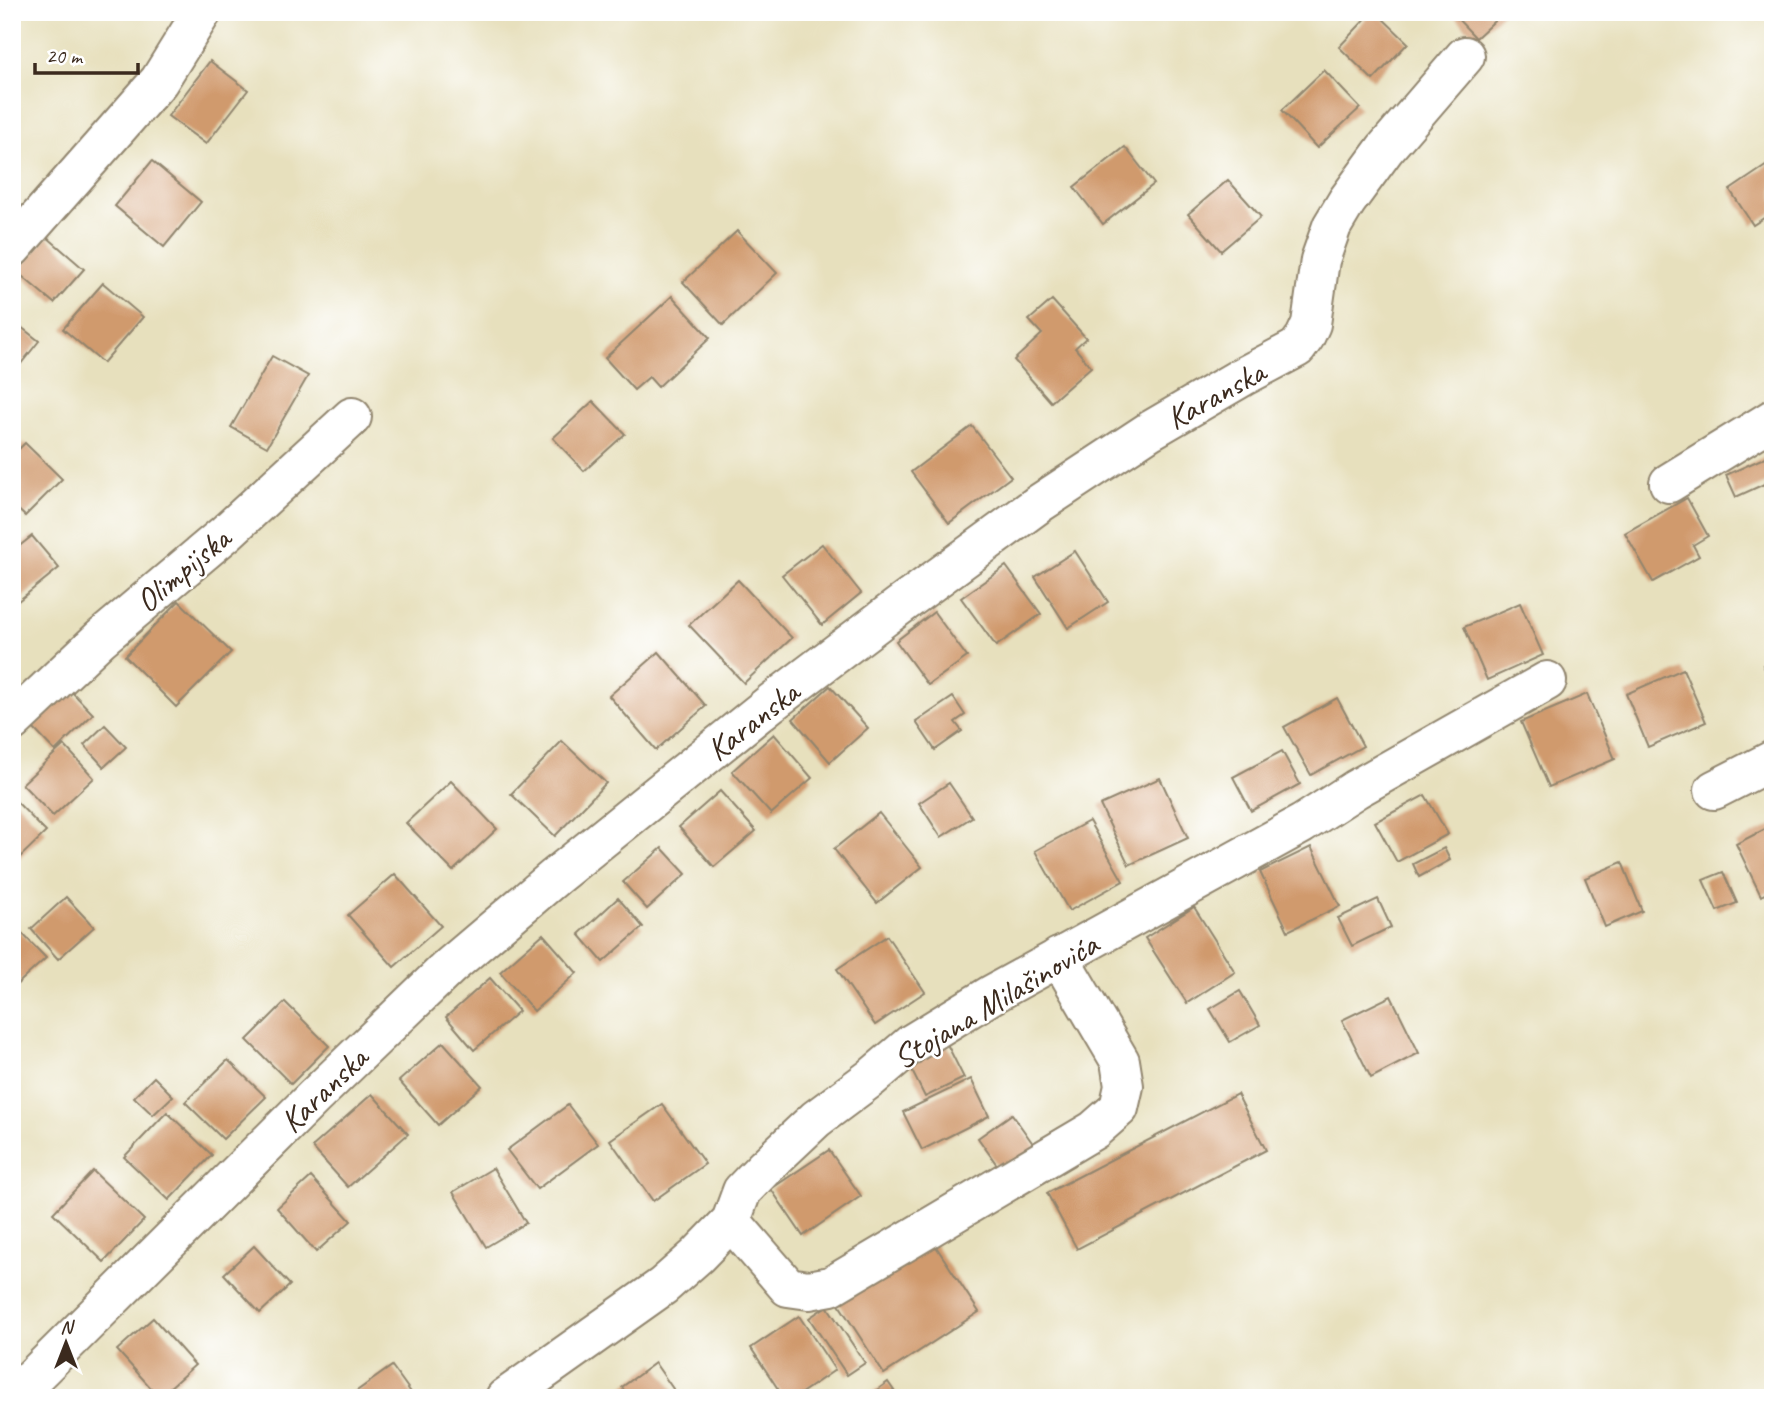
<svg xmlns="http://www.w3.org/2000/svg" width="1785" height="1410" font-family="Caveat,sans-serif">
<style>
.building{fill:#d09a6d}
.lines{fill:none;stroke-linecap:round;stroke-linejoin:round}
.minor-casing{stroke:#91856e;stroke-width:42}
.minor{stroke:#fff;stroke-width:38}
.labels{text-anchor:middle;stroke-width:5;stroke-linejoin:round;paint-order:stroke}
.street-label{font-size:33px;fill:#3b2a1e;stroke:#fff}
</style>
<rect width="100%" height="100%" fill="#fff"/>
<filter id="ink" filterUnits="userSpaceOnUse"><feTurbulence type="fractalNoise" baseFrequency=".0143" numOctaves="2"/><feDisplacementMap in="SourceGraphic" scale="14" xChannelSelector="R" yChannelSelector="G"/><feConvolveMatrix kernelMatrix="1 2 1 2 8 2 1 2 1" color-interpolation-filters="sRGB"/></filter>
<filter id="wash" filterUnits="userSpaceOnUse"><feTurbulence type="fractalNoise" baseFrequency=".00686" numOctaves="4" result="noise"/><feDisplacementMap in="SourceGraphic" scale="28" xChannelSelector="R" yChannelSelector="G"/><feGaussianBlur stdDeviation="1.57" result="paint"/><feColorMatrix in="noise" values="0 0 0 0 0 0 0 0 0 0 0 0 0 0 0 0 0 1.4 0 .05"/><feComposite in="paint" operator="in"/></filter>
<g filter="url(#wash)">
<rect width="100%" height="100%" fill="#e7e0bd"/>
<g id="blocks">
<!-- building -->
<g class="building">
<polygon points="1372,12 1376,12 1408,43 1373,80 1339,47"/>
<polygon points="1451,12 1504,12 1476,38"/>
<polygon points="210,61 248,90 206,144 168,116"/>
<polygon points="1324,70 1360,108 1317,148 1282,110"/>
<polygon points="1125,147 1154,184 1103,224 1074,187"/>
<polygon points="152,161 201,202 164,247 115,206"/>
<polygon points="1770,163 1773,167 1773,212 1753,225 1730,190"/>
<polygon points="1228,180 1261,217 1221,251 1188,214"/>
<polygon points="737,231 777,273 723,325 683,282"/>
<polygon points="47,237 84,269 54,303 17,272"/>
<polygon points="103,283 143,317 103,363 63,329"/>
<polygon points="672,296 710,338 658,387 649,377 634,390 605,358"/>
<polygon points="1052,300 1086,338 1075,348 1091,367 1051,402 1014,360 1042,334 1029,320"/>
<polygon points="12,320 39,341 12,375"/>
<polygon points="272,356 308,376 267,447 231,427"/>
<polygon points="593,401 625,434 584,471 553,438"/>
<polygon points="972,426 1011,477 949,523 911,472"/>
<polygon points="25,443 62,479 25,516 12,504 12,456"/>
<polygon points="1768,456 1773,466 1773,480 1736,497 1726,475"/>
<polygon points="1687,498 1708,536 1693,545 1699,556 1653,582 1625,533"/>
<polygon points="32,536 59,568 12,606 12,552"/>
<polygon points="822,544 861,593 822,625 782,575"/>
<polygon points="1075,551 1108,602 1068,628 1035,577"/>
<polygon points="1006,566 1041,614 996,646 961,598"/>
<polygon points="738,580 792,638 744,683 689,625"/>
<polygon points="179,601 231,652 176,707 125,656"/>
<polygon points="1520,603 1543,655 1487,680 1464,627"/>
<polygon points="934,612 967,657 928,685 896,641"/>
<polygon points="659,652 706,706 656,750 609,696"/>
<polygon points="1773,661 1773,686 1763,665"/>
<polygon points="1683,669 1706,722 1648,747 1626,694"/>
<polygon points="830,686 868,728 830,762 793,719"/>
<polygon points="71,691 93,714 55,751 32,727"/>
<polygon points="1587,694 1615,759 1549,787 1521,722"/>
<polygon points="953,697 965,715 955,722 962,731 935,750 916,722"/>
<polygon points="1337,698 1363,746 1311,775 1284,727"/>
<polygon points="105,725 126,747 104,767 84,745"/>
<polygon points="774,734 812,778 771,814 732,771"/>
<polygon points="562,741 606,783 555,836 511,794"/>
<polygon points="64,745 94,778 53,816 22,784"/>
<polygon points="1282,751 1300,784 1251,811 1233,777"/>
<polygon points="1160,778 1188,838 1129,865 1100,805"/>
<polygon points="451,781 497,829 453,871 406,823"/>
<polygon points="949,783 972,817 941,837 919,803"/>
<polygon points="720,791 756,831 714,867 679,827"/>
<polygon points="1425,795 1448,834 1397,862 1375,822"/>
<polygon points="12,797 46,832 12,865"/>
<polygon points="879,813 922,867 877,903 834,849"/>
<polygon points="1089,821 1123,881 1069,911 1035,851"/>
<polygon points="1773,825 1773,890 1761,896 1736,844"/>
<polygon points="1311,847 1340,906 1288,931 1260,872"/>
<polygon points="662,848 686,874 647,909 623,882"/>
<polygon points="1444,848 1450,860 1419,877 1413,864"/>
<polygon points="1622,862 1642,911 1605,927 1585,878"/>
<polygon points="1723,872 1737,903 1717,911 1703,880"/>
<polygon points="395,874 441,926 394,967 348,915"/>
<polygon points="66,897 94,927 58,959 31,929"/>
<polygon points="618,898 643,927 603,962 579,934"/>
<polygon points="1378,899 1391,927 1352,946 1338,918"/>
<polygon points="1194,907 1235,972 1187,1003 1145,938"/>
<polygon points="12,923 46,958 12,989"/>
<polygon points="543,934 577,973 534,1011 500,972"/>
<polygon points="887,936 925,992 875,1025 837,969"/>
<polygon points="490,978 519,1011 474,1050 446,1017"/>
<polygon points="1240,991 1260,1025 1230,1042 1210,1009"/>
<polygon points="1391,996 1419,1053 1371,1078 1342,1020"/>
<polygon points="285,1002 329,1046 291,1084 247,1040"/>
<polygon points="443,1042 482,1086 438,1125 399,1081"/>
<polygon points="946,1042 964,1078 925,1097 907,1061"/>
<polygon points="228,1060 266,1097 223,1139 185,1102"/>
<polygon points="154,1077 173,1096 153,1115 134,1097"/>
<polygon points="971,1079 989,1116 922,1150 903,1112"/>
<polygon points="372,1094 408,1134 348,1187 312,1147"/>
<polygon points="1237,1094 1266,1150 1077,1249 1047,1193"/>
<polygon points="662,1104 705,1164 653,1201 610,1140"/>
<polygon points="568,1105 598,1144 537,1189 507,1150"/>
<polygon points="167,1112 212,1155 169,1200 124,1157"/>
<polygon points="1012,1114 1036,1148 1002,1172 978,1138"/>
<polygon points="829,1150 861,1196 803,1236 771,1189"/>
<polygon points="493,1168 526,1223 486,1247 453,1192"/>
<polygon points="93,1171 144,1220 104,1262 53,1213"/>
<polygon points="311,1177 351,1221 316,1252 277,1208"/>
<polygon points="933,1242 979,1312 884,1374 838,1303"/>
<polygon points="254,1246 290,1285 260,1313 224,1274"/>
<polygon points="827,1306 865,1363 847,1375 809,1318"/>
<polygon points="799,1316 835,1370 794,1398 784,1398 751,1348"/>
<polygon points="153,1318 195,1365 159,1397 117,1350"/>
<polygon points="655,1363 678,1396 675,1398 629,1398 622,1387"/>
<polygon points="392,1366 415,1398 347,1398"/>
<polygon points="888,1382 899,1398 866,1398"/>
</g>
</g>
</g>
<g filter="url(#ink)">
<use href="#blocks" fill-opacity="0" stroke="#91856e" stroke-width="2"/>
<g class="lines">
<defs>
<g id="minor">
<polyline points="12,248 159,81 202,12"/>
<polyline points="1669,483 1773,419"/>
<polyline points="12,722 100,639 226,533 352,417"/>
<polyline points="1714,790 1773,760"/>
<polyline points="731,1221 788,1287 809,1290 831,1286 1094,1130 1119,1108 1124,1086 1120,1061 1059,957"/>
<polyline points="12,1398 314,1097 449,967 555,877 771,703 898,607 1040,503 1151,430 1242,377 1297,348 1305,337 1311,324 1320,260 1332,226 1347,201 1385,149 1465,56"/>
<polyline points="505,1398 663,1286 697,1256 731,1221 742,1191 765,1167 816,1119 871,1078 911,1044 991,995 1302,824 1356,789 1547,681"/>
</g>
</defs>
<!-- minor casing -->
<use href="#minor" class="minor-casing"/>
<!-- minor -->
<use href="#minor" class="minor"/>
</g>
</g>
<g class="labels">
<!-- street labels -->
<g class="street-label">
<text transform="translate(1215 394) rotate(-29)" y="12">Karanska</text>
<text transform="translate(182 569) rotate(-40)" y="12">Olimpijska</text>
<text transform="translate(752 720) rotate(-38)" y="12">Karanska</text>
<text transform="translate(995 1000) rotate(-31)" y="12">Stojana Milašinovića</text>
<text transform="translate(323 1089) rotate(-44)" y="12">Karanska</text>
</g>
</g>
<!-- margin -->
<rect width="1785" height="1410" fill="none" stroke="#fff" stroke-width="42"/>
<!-- north arrow -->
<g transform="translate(66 1343)" stroke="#ffffff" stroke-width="5" paint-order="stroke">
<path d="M0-5L12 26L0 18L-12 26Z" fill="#3b2a1e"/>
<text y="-10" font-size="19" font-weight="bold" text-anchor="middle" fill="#3b2a1e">N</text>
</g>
<!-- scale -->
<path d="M35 63v10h103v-10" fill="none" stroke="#3b2a1e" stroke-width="3.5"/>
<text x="46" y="63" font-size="21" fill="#3b2a1e" stroke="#ffffff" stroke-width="5" paint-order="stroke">20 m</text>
</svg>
